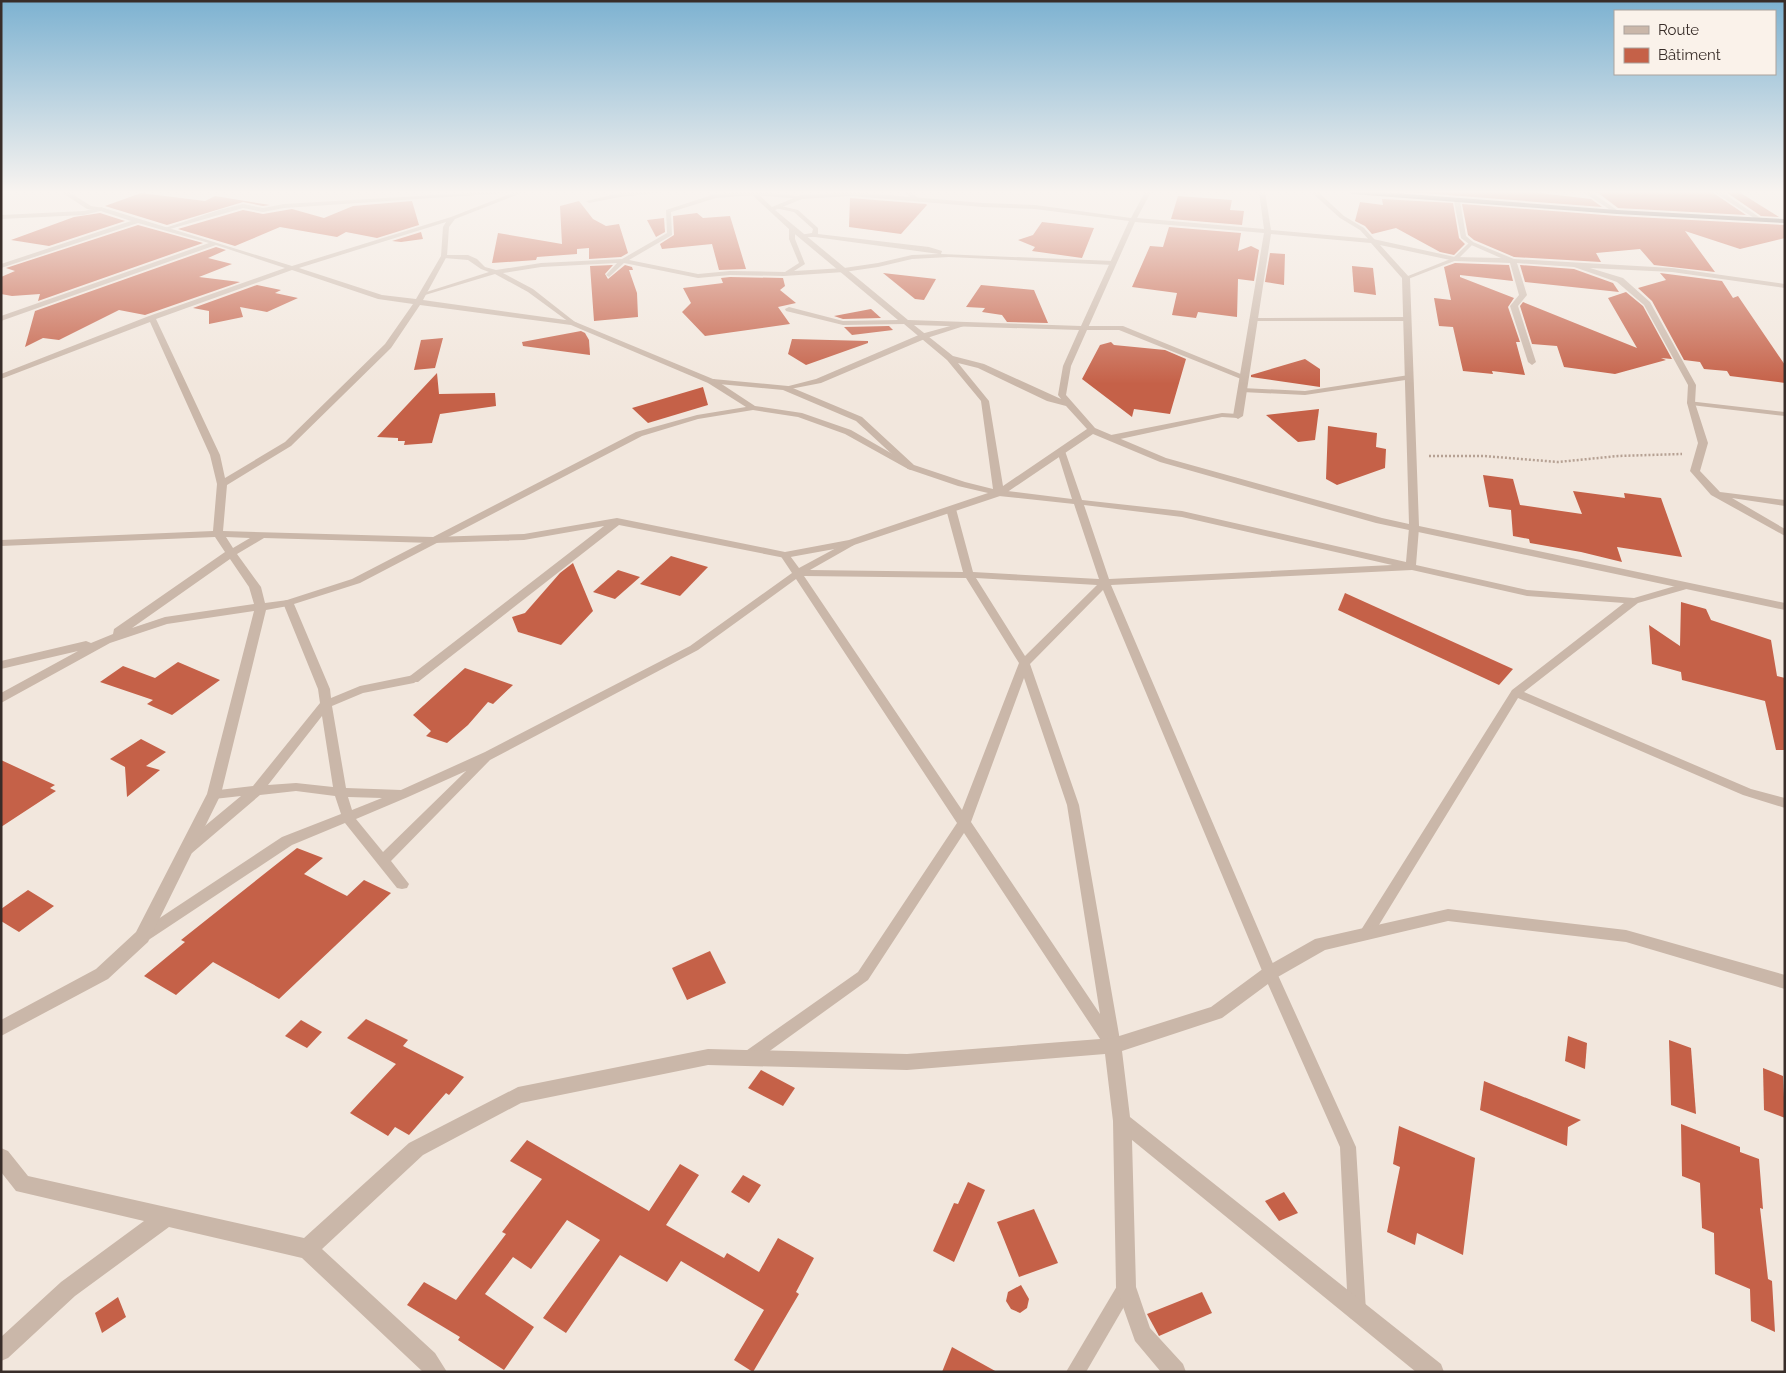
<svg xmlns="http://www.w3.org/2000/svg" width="1786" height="1373" font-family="Raleway,sans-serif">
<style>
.building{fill:#c56148}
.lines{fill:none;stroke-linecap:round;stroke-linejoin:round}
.path{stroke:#b6a193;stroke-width:2.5;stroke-dasharray:2 2;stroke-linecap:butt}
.service{fill:#cab7a9;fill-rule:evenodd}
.minor{fill:#cab7a9;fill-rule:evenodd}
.trunk{fill:#68544d;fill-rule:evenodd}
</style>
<rect width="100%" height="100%" fill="#f2e7dd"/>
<!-- building -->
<g class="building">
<polygon points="1409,192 1531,192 1591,199 1602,207"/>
<polygon points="1597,192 1712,192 1746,215 1618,208"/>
<polygon points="1726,192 1739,192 1779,217 1761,216"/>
<polygon points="141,193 205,201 215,196 270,205 263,206 243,202 167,225 105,206"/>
<polygon points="1178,196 1232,200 1230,210 1244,211 1242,225 1171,219"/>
<polygon points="850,198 926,204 927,205 901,234 849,227"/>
<polygon points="1382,199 1453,203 1459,238 1465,244 1454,255 1440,252 1396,228 1372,234 1365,226 1355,221 1360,202 1383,205"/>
<polygon points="412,201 419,225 377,238 346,232 337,237 280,227 235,246 178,229 243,210 263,214 292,209 324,218 353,206"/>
<polygon points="579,201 593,219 606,226 619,224 628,253 621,257 589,259 589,248 577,249 577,254 537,257 536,260 492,263 498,233 562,244 560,206"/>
<polygon points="1462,204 1617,216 1785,225 1785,238 1740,249 1685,231 1715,272 1654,265 1640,249 1596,253 1601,262 1514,257 1474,240 1468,235"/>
<polygon points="100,213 125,221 49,246 11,240 74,217"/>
<polygon points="697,213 703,218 730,216 746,269 719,270 712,244 662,249 660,244 674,235 673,216"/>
<polygon points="664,218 665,232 656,237 647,220"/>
<polygon points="1042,222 1094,228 1082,258 1032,251 1035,247 1018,240 1033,235"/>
<polygon points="138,225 203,243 38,301 40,294 12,296 1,294 1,277 15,271 6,268"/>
<polygon points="1169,227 1241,233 1238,251 1251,246 1259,250 1254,281 1238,279 1237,317 1198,312 1196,318 1172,315 1177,293 1132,287 1150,246 1163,247"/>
<polygon points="421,232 423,239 401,242 392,241"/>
<polygon points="216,247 226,250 208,258 232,264 199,277 240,282 145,315 119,310 59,340 43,338 25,347 35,311"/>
<polygon points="1270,253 1285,254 1284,285 1265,282"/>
<polygon points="1455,263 1509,265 1513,281 1460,275 1460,277 1514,298 1508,307 1520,342 1516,342 1525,375 1492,371 1493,374 1463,371 1453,327 1439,326 1434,298 1451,300 1444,267"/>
<polygon points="613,265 605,274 608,279 625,265 632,267 633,270 629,270 637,293 638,317 594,321 590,266"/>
<polygon points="1520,265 1574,269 1613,283 1619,292 1525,282"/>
<polygon points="1352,266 1373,268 1376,295 1354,292"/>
<polygon points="883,273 936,279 924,300 915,299"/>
<polygon points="1660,273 1722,281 1733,298 1738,296 1785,365 1785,383 1730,376 1727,371 1704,369 1700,362 1684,360 1652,301 1638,288 1666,280"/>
<polygon points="730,277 783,278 785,286 780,290 796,303 778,307 790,324 705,336 682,312 691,303 683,288 723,283 721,278"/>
<polygon points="257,285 281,290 275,293 298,298 267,312 240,307 243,317 209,324 209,311 193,308"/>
<polygon points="981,285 1034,290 1048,323 1007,322 1002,315 982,312 985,308 966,307"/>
<polygon points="1626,292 1643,306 1672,359 1661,358 1666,360 1615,374 1564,367 1557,346 1532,344 1520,306 1523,302 1637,348 1608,298"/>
<polygon points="871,309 881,318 843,319 834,316"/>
<polygon points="889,326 893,330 852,335 844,327"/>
<polygon points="581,331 585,333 589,340 590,355 523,346 522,342"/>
<polygon points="443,338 435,368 414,370 421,340"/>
<polygon points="792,339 868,341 868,343 806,365 788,354"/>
<polygon points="1111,342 1114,345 1165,350 1186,359 1170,414 1134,409 1132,417 1082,379 1100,345"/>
<polygon points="1305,359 1320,369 1320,387 1251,377 1251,375"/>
<polygon points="437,373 439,394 495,393 496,406 440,414 432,443 404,445 405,441 398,441 398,438 377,437"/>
<polygon points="703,387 708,405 648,423 632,408"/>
<polygon points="1319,409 1315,440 1298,442 1266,415"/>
<polygon points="1328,426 1377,433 1376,447 1386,449 1385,468 1337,485 1326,479"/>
<polygon points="1483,475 1513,479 1520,505 1582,514 1573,491 1625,498 1624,493 1661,498 1682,557 1617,547 1622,562 1581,552 1530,543 1529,539 1513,536 1511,510 1489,507"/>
<polygon points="671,556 708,567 680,596 640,584"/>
<polygon points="573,563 593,611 561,645 518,632 512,617 525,613 560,573"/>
<polygon points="618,570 640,577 615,599 593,592"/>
<polygon points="1345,593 1513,669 1499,685 1338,610"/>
<polygon points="1681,602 1706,609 1711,620 1771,640 1777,676 1785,678 1785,750 1776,750 1765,701 1682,680 1681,672 1652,664 1649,625 1680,646"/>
<polygon points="178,662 220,680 172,715 147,704 153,700 100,682 123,666 155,678"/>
<polygon points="465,668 513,685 493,704 488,702 468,725 447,743 426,736 431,731 413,715"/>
<polygon points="141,739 166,752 146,766 160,770 127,797 125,767 110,759"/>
<polygon points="1,760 55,785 50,788 56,791 1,827"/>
<polygon points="297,848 323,858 304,874 347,896 364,880 391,893 279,999 213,962 176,995 144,976 185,942 181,940"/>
<polygon points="28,890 54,906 19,932 1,921 1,909"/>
<polygon points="710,951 726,983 687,1000 672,968"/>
<polygon points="366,1019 408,1040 403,1046 464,1077 449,1095 446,1093 409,1135 395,1127 388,1136 350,1113 396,1064 347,1038"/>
<polygon points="301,1020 322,1032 307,1048 285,1036"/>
<polygon points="1568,1036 1587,1043 1585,1069 1565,1061"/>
<polygon points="1669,1040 1691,1048 1696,1114 1671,1105"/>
<polygon points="1763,1068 1783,1076 1785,1118 1764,1110"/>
<polygon points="761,1070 795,1088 783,1106 748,1088"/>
<polygon points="1484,1081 1581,1120 1568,1127 1567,1146 1480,1110"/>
<polygon points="1681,1124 1740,1147 1740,1152 1759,1159 1763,1209 1760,1208 1768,1279 1772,1281 1775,1332 1751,1321 1750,1289 1715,1274 1714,1233 1702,1228 1700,1183 1682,1176"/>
<polygon points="1399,1126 1475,1158 1463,1255 1417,1233 1415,1245 1387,1232 1400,1167 1393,1164"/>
<polygon points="527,1140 649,1211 680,1164 699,1175 666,1225 724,1258 727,1253 759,1272 778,1238 814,1258 796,1292 799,1294 753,1372 734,1360 764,1310 681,1261 667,1282 620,1255 566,1333 543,1318 600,1240 567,1220 531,1269 513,1257 485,1294 534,1327 504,1370 458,1340 460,1337 407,1305 424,1282 456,1300 506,1234 502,1232 542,1179 510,1161"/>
<polygon points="743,1175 761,1185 749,1203 731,1192"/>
<polygon points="968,1182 985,1190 954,1262 933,1251 954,1203 958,1204"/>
<polygon points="1284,1192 1298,1213 1279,1221 1265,1201"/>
<polygon points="1034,1209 1058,1263 1019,1277 997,1222"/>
<polygon points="1021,1285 1029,1299 1027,1308 1020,1313 1011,1309 1006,1301 1008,1292"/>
<polygon points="1202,1292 1212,1313 1159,1336 1147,1314"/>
<polygon points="118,1297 126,1317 102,1333 95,1313"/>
<polygon points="952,1347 997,1372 942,1372"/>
</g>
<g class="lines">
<!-- path -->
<polyline class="path" points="1429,456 1484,456 1558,462 1618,456 1682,454"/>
<!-- service -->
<g class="service">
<polygon points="486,192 521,192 284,208 263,212 243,208 170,229 165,228 219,210 243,204 263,208 284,204"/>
<polygon points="635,192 664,192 620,197 589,203 586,201 620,193"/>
<polygon points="742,192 764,192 804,197 801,199 754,195 716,198 671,212 672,235 629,260 698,274 730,271 785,272 799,263 789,239 789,229 792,227 795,229 795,239 805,264 794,271 844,268 878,263 912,255 939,254 815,237 800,237 800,235 812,233 813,229 794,212 775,208 777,205 798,210 818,228 818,234 929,247 942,251 941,254 1113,261 1116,263 1113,265 949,257 912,259 878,267 844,272 784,276 730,275 698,278 624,263 609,277 606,275 617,263 541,267 503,273 533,289 575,322 577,323 573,325 528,292 495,274 425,295 420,294 489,272 481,269 468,260 444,258 441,256 442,255 468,255 477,259 485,267 496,270 541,263 622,259 667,233 666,210 715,194"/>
<polygon points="904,192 911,192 919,199 914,200"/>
<polygon points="1311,192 1318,192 1344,216 1364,228 1375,240 1375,242 1371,242 1360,230 1340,218"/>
<polygon points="102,207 104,210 84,215 1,219 1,215 84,211"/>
<polygon points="1471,241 1473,242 1473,244 1457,260 1408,279 1403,278 1453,258"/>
<polygon points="1253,318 1407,317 1411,319 1407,321 1251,321 1249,320"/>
<polygon points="965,322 969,324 967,325 927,338 821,383 785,390 781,388 816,379 921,334"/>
<polygon points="1081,326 1123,326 1248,377 1241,379 1119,330 1081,330"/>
<polygon points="1409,375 1413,377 1412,379 1305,395 1242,392 1238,390 1242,388 1305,391"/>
<path d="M708,379H714L755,406L802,413L851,430L915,467L911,470L908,469L845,434L798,417L753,410L698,419L642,436L360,583L294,604L330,689L331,698L360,686L414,675L420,679L414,683L363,693L332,706L346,788L401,790L485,752L690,646L792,573L780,555L782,553H788L799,568L851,540L856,543L854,545L810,570L963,572L946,509L951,506L956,509L973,572L1099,579L1074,504L999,496L994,493L999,490L1072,499L1057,451L1061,448L1065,451L1082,500L1182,511L1406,562L1409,528L1414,525L1419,528L1416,565L1527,590L1634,598L1682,584H1690L1691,586L1690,588L1638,603L1524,692L1751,789L1785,798V808L1743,795L1518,698L1371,938L1366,940L1361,938L1359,934L1361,930L1512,690L1624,603L1527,596L1412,570L1111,585L1277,973L1356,1147L1366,1311L1364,1318L1357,1320L1350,1318L1348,1311L1340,1147L1263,973L1103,590L1030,664L1079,805L1121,1046L1118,1051L1113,1053L1108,1051L964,833L868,980L753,1063L748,1065L743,1063L740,1058L743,1053L858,972L957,823L796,579L698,650L490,760L391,861L409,884L407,888L402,889L397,888L345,823L292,845L147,941L142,943L137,941L135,937L137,933L282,837L341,814L335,796L296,791L260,795L192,853L187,854L182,853L180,849L182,845L241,796L214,799L210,797L208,794L210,791L253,786L320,703L318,689L283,603L284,601L352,579L636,432L697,415L746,407L708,383ZM1084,505L1182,517L1392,565L1109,579ZM804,576L966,578L1019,663L962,810ZM976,578L1097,585L1025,656ZM1024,678L1067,805L1100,1014L971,822ZM322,716L333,787L296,783L268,785ZM466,771L383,852L356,819L408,797ZM348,797L382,798L352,810Z"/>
<polygon points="1688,401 1785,412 1785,416 1691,405 1687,403"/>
<polygon points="1222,413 1238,414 1242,416 1238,418 1222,417 1111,441 1107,438 1111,435"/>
<polygon points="1126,1278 1132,1281 1135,1287 1132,1293 1086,1372 1066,1372 1120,1281"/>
</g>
<!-- minor -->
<g class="minor">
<path d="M61,192H69L91,206L104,208L292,266L451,217L515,192H524L455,219L449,227L447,256L423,300L573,321L713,379L788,386L862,417L914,465L965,482L993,489L981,401L947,360L904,324L843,325L786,311L785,309L789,307L843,321L898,320L790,230L749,192H756L772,207L801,195L852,192L983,203L1035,205L1131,218L1145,192H1151L1137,218L1264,229L1259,192H1265L1271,230L1373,239L1455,257L1501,258L1469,244L1461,238L1454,201L1457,199L1460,201L1466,236L1473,242L1514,259L1672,268L1785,284V288L1672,272L1590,268L1623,278L1650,302L1696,385L1695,403L1708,443L1700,471L1720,492L1785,500V506L1732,498L1785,529V536L1711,495L1690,471L1698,443L1687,403L1688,385L1644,305L1617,282L1574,267L1517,263L1527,295L1518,306L1536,362L1532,365L1528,362L1510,306L1519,295L1510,263L1455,261L1380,245L1410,278L1419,526L1785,603V610L1376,523L1160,462L1093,434L1003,495L851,546L785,558L619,525L418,682H410L408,679L410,676L604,526L524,540L433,543L264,538L237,554L261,587L265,603L288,600L294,603L288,606L266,610L221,794L148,942L108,979L1,1036V1020L96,969L136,932L207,794L254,611L167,624L110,643L1,703V693L78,651L1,669V661L86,641L91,643L113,634L114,629L225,552L215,537L1,546V540L213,531L217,484L210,455L150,322L1,379V374L149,316L285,268L216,245L1,321V316L209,243L138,223L1,268V264L131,221L101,211L87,209ZM851,196L983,207L1035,209L1129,221L1081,326L908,320L775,210L802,199ZM446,222L443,227L441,256L416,299L382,295L299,268ZM1135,222L1264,233L1233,416L1238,419L1243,416L1271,234L1371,243L1402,278L1409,524L1382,518L1166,458L1095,428L1066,395L1071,366ZM292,270L378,299L413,304L385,344L285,442L225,478L220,455L156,319ZM420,305L571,325L708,383L783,390L856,421L908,469L958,486L988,493L849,540L785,552L617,518L524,534L433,537L223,531L227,485L291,446L391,348ZM914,325L1079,330L1063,366L1058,395L1061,399L984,364L953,356ZM958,363L978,368L1047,401L1066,406L1087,429L1003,486L989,401ZM226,537L250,538L233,548ZM230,559L249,587L254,604L165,617L132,628Z"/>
<polygon points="1583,192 1591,192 1620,212 1615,213"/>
<polygon points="1714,192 1722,192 1762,219 1757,220"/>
<polygon points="1448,909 1626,930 1785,975 1785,989 1626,942 1448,921 1325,950 1276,978 1222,1018 1122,1051 1130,1117 1441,1364 1444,1372 1416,1372 1132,1140 1136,1287 1150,1328 1183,1364 1186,1372 1161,1372 1135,1341 1116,1287 1113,1121 1105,1054 907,1070 708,1065 521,1103 423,1155 322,1249 435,1353 447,1372 423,1372 302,1258 169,1227 75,1296 8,1358 1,1361 1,1337 61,1282 144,1221 16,1191 1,1172 1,1148 8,1151 28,1176 304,1238 409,1143 518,1087 708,1049 907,1054 1113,1038 1211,1007 1264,968 1315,939"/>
</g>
<!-- trunk -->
<polygon class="trunk" points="1349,192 1382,192 1617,210 1785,219 1785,223 1617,214 1352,194"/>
</g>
<!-- sky -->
<linearGradient id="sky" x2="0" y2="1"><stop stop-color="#7db2d1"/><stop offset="0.5" stop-color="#f9f4f0"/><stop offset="1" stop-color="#f9f4f0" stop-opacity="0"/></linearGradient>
<rect width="1786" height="384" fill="url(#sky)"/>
<!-- border -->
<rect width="1786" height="1373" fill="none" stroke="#382d29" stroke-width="5"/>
<!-- legend -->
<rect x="1614" y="10" width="162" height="65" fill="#faf2ea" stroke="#aca39d"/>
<rect x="1624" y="26" width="25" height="8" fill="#cab7a9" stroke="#aca39d"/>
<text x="1658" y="35" font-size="15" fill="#382d29">Route</text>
<rect x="1624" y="48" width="25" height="15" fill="#c56148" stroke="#aca39d"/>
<text x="1658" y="60" font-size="15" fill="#382d29">Bâtiment</text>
</svg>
